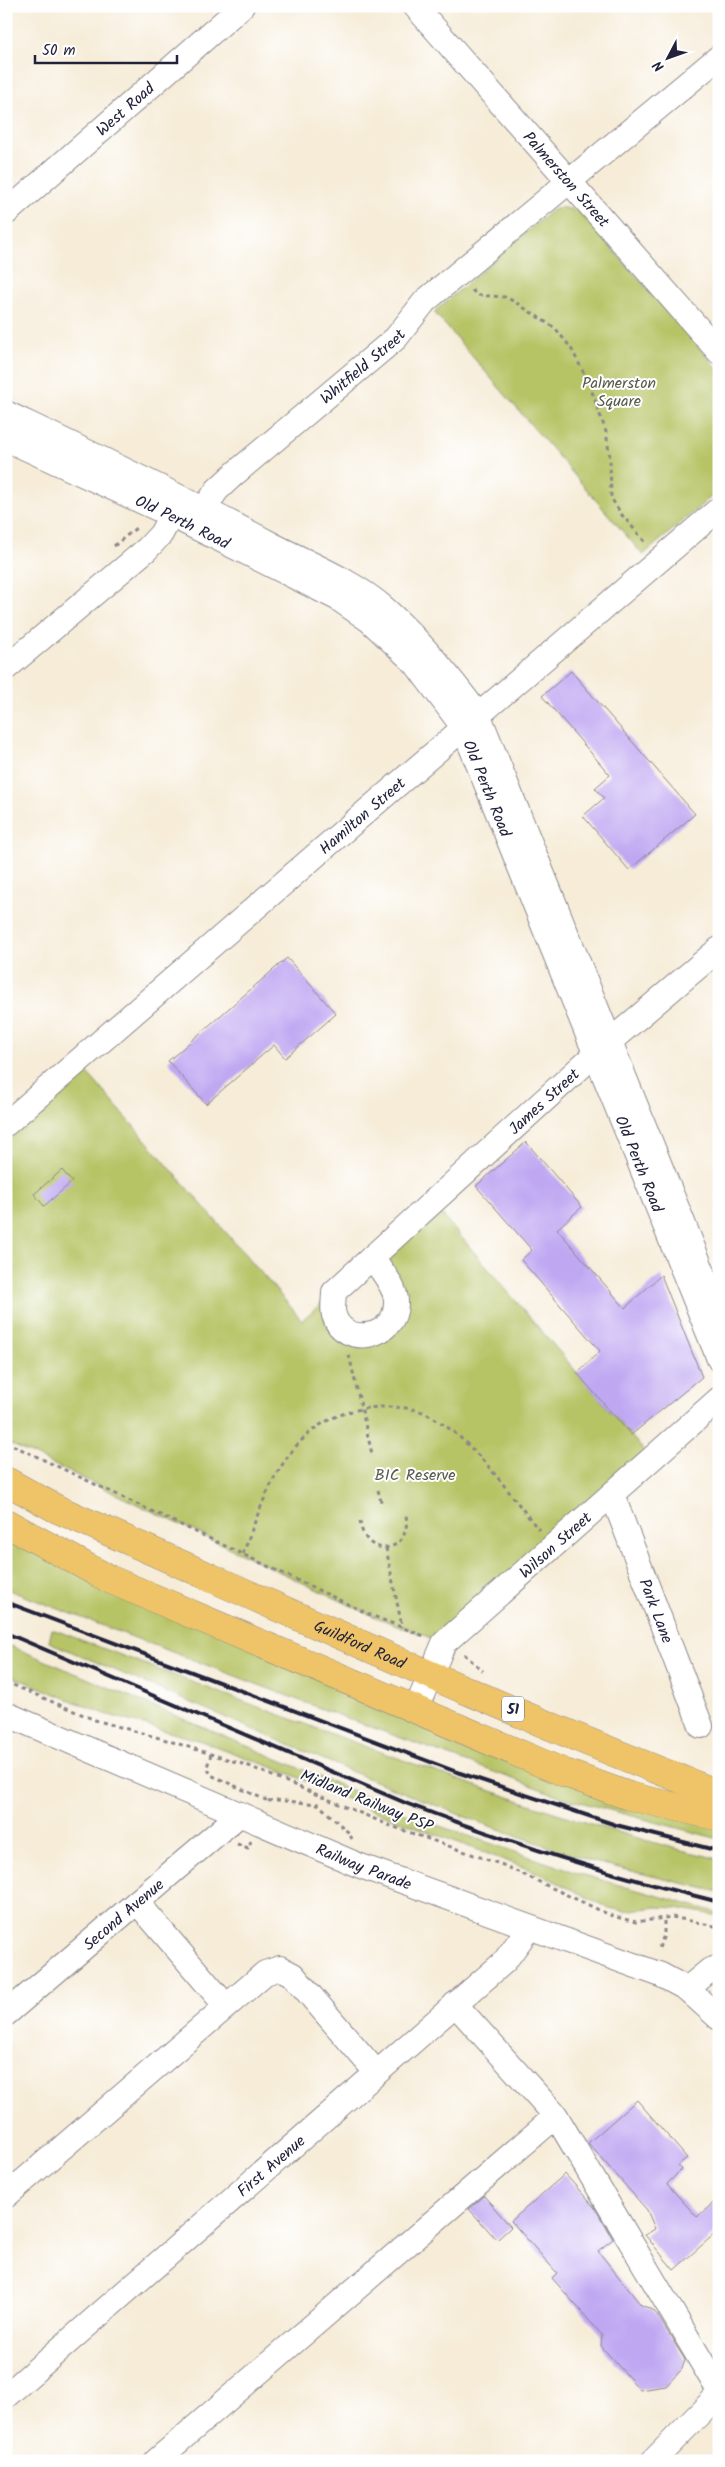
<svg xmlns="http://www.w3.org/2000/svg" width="725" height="2467" font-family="Kalam,sans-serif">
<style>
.green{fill:#b7c466;stroke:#6c7350}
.building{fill:#bfa7f2}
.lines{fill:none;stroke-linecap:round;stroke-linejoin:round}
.minor-casing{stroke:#8c878a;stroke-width:26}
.highway-casing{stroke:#8c878a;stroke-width:29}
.path{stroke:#8c878a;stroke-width:3;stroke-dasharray:4 4;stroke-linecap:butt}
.minor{stroke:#fff;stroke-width:24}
.highway{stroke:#efc469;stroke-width:28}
.rail{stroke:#22223b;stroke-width:4}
.labels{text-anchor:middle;stroke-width:4;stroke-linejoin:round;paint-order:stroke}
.shield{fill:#fff;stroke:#646476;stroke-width:1}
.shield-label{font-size:15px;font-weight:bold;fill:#22223b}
.street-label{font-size:16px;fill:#22223b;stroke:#fff}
.park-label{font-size:16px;fill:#565b4a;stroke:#fff}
</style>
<rect width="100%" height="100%" fill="#fff"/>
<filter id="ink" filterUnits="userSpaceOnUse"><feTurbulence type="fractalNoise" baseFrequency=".02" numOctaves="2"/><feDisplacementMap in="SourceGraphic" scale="10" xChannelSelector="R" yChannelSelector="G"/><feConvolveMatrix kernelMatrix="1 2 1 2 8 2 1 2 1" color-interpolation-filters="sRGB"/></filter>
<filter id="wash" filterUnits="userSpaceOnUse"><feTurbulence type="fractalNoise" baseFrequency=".0096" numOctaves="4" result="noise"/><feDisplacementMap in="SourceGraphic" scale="20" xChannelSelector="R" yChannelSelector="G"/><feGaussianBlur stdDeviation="1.12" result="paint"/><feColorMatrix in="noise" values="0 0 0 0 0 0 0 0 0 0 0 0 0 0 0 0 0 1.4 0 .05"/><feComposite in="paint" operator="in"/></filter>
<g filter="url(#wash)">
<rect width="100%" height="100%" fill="#f6ecd8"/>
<!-- green -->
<g class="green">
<polygon points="560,207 579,211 719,370 719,490 643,555 434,312 551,211"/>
<polygon points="78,1062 302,1320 334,1292 344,1329 392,1320 372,1257 432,1203 651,1459 444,1643 373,1616 6,1442 6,1124"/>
<polygon points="6,1537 719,1829 719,1839 565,1798 330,1712 6,1589"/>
<path d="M52,1629C183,1679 313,1728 445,1775C535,1806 625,1838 719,1859V1892L590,1861L478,1822L362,1776L49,1642Z"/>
<polygon points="6,1644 422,1820 580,1874 719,1913 719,1916 677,1908 657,1907 624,1911 609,1908 536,1872 366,1808 290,1774 201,1741 105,1714 6,1674"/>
</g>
<g id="blocks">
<!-- building -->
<g class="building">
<polygon points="571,671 695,814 629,870 583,816 604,798 595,788 610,775 542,696"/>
<polygon points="287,958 336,1014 285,1058 274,1045 206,1104 168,1061"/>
<polygon points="526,1142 582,1207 557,1229 625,1308 661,1275 702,1377 631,1435 577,1373 600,1351 521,1260 532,1250 476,1186"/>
<polygon points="62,1170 72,1182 44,1206 34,1194"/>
<polygon points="637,2100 687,2158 678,2165 682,2169 667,2184 697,2217 719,2198 719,2230 674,2270 645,2235 655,2229 647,2210 588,2143"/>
<polygon points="565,2174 595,2208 613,2239 598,2251 641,2305 653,2310 658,2316 685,2360 682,2369 666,2386 640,2390 601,2346 602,2335 552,2278 557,2273 511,2221"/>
<polygon points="484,2196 511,2227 497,2240 469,2209"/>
</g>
</g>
</g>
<g filter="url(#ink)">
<use href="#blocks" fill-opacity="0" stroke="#8c878a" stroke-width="1"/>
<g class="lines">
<defs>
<g id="minor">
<path id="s1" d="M415,6L719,352"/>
<path id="s2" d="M6,213L242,6"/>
<path d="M6,413C96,456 187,499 275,546C310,564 355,582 384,608C419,639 451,678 479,716L719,1312"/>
<path id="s3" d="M6,439L171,515L337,598L369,620L416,664L463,727L719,1359"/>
<path id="s4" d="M6,668L147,549L161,534L171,515L204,509L217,490L233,475L396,338L425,301L719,57"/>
<path id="s5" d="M6,1124L369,809L719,509"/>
<path id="s6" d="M372,1257C380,1269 396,1287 396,1301C398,1339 343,1348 334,1315C332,1309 334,1299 334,1292L595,1054L719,949"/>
<path id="s7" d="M612,1494L701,1726"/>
<path id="s8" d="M416,1709L444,1643L719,1399"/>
<path id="s9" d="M6,1714L358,1865L661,1975L687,1989L719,2018"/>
<polyline points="137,1902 226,2006"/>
<polyline points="687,1989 710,1970 719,1967"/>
<polyline points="455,2004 556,2116 719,2391"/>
<path id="s10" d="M6,2014L240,1814"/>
<polyline points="6,2196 265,1973 280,1968 293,1975 376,2072"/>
<path id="s11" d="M6,2396L504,1962L521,1939L526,1927"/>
<polyline points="156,2461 556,2116"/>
<polyline points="653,2461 719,2394"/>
</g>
<g id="highway">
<path id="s12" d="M6,1481L57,1509C277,1606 495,1708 719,1794"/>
<polyline points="6,1523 109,1579 565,1773 629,1796 719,1817"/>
</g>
</defs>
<!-- minor casing -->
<use href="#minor" class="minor-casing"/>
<!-- highway casing -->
<use href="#highway" class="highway-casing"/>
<!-- path -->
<g class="path">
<polyline points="472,290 477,295 505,297 515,302 555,328 571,348 589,383 606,432 610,458 611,498 622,515 647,544"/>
<polyline points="114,546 136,528"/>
<polyline points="349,1355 372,1454"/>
<polyline points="6,1442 373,1616 424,1636"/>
<polyline points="378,1490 382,1505"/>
<path d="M360,1521C364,1560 412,1555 406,1515"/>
<polyline points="386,1548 402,1627"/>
<path d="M243,1554C268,1485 293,1410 381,1407C397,1407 415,1407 429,1415C475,1441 507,1491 539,1530"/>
<polyline points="464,1654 483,1671"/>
<polyline points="6,1682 95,1720 163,1739 249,1766 391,1826 503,1865 612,1916 636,1922 672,1917 719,1927"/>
<polyline points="211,1754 207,1767 211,1775 268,1801"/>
<polyline points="268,1801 276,1800 318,1804 349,1833 352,1839"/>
<polyline points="237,1844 248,1848 251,1841"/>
<polyline points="659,1948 664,1935 664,1919"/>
</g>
<!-- minor -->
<use href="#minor" class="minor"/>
<!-- highway -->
<use href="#highway" class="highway"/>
<!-- rail -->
<g class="rail">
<polyline points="6,1602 457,1772 616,1825 719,1851"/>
<path d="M6,1633L408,1804C510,1843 613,1876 719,1902"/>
</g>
</g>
</g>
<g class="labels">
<!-- shield labels -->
<rect class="shield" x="502" y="1696.5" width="22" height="25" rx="4"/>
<g class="shield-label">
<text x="513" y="1714">51</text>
</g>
<!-- street labels -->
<g class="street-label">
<text dy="6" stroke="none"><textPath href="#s2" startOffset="158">West Road</textPath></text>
<text dy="6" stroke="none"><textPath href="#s1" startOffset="230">Palmerston Street</textPath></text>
<text dy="6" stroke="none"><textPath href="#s4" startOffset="474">Whitfield Street</textPath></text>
<text dy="6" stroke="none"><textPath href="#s3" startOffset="195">Old Perth Road</textPath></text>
<text dy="6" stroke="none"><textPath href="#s3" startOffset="615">Old Perth Road</textPath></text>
<text dy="6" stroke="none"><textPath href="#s5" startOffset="471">Hamilton Street</textPath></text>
<text dy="6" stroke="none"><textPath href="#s6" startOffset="449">James Street</textPath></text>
<text dy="6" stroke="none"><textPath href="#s3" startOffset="1020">Old Perth Road</textPath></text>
<text dy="6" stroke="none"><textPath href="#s8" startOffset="220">Wilson Street</textPath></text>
<text dy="6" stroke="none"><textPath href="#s7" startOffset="125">Park Lane</textPath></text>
<text dy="6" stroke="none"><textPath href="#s12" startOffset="390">Guildford Road</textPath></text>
<text transform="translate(367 1800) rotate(22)" y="6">Midland Railway PSP</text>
<text dy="6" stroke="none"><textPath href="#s9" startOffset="389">Railway Parade</textPath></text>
<text dy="6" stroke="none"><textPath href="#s10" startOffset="154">Second Avenue</textPath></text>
<text dy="6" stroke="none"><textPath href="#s11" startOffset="351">First Avenue</textPath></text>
</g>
<!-- park labels -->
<g class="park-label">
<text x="619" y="388">Palmerston<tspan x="619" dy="18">Square</tspan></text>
<text x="415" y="1480">BIC Reserve</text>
</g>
</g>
<!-- margin -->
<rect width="725" height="2467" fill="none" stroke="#fff" stroke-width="25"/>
<!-- north arrow -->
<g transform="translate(668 58) rotate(229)" stroke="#ffffff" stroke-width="4" paint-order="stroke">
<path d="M0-4L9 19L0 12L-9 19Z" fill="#22223b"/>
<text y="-8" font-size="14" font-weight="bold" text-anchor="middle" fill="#22223b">N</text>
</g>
<!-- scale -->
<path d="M35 55v8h142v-8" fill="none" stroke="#22223b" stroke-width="2.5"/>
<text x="42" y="55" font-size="15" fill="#22223b" stroke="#ffffff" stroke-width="4" paint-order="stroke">50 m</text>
</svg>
